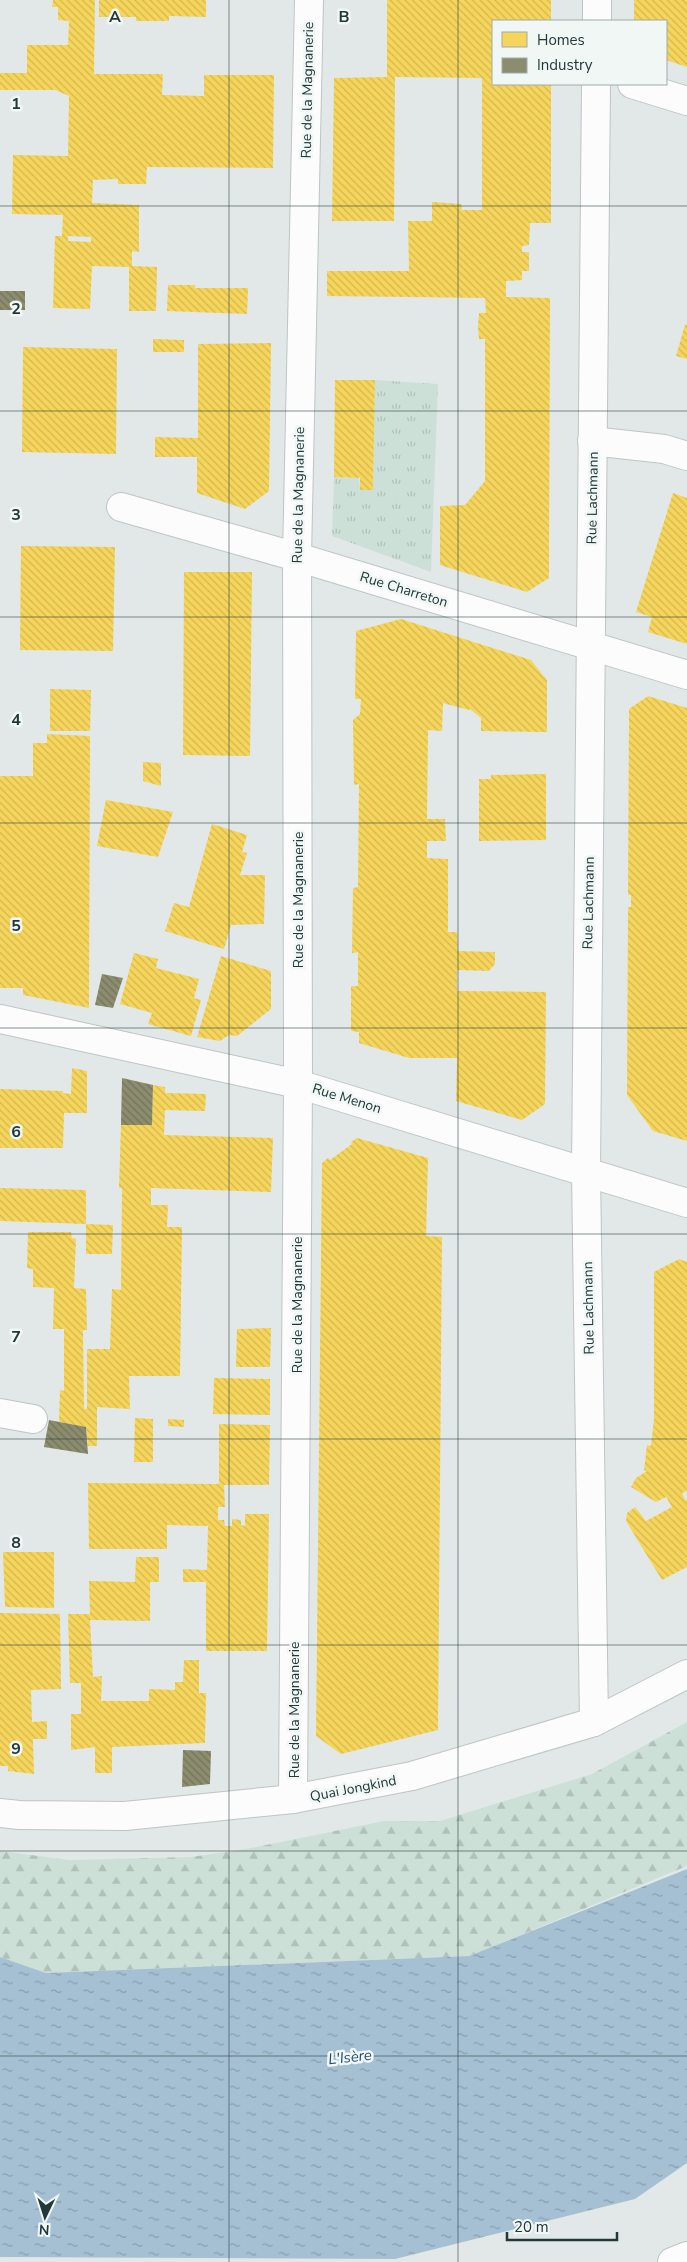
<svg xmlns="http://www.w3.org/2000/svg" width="687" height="2262" font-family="'Nunito Sans',sans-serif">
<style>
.forest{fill:url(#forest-firs)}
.park{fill:url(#park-tufts)}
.water{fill:url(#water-ripples)}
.homes{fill:url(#homes-back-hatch);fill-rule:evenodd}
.industry{fill:url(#industry-back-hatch)}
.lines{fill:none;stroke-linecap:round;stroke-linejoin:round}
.street-casing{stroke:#bfc4c4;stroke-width:30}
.secondary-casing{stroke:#bfc5c4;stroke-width:30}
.street{stroke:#fbfcfb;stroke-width:28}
.secondary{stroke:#fbfcfb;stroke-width:28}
.grid{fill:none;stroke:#223839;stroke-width:1;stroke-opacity:0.55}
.labels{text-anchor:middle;stroke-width:5;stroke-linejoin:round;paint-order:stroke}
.street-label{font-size:14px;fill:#223839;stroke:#f0f7f5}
.water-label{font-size:15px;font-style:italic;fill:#214c70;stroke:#f0f7f5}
.grid-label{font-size:16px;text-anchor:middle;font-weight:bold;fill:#223839;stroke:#f0f7f5;stroke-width:5;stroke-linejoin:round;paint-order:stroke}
</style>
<defs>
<pattern id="forest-firs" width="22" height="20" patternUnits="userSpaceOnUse" patternTransform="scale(1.25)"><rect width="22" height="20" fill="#cde0d8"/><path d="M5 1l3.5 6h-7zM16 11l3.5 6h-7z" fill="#b0c1ba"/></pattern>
<pattern id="park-tufts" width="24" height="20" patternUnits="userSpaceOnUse" patternTransform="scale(1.25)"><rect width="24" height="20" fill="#cde0d8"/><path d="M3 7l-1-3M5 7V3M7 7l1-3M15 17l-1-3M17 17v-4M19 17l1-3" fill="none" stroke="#b0c1ba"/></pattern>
<pattern id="water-ripples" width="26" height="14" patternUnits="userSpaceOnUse" patternTransform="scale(1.25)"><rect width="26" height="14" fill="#a6c0d3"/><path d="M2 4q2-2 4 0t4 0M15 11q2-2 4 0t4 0" fill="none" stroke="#879dac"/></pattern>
<pattern id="homes-back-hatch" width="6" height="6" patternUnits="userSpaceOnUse" patternTransform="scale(1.25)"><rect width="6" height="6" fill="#f6d55c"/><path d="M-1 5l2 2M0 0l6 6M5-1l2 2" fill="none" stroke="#d3b851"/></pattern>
<pattern id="industry-back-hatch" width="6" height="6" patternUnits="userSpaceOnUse" patternTransform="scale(1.25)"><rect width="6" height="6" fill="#8c8c6e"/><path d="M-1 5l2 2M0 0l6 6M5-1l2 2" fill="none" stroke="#72735b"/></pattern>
</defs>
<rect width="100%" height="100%" fill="#e2e8e7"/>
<!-- forest -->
<polygon class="forest" points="687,1722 687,1866 470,1956 46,1973 0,1957 0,1851 69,1860 191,1857 246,1849 384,1821 440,1821 592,1774"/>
<!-- park -->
<polygon class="park" points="375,380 438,384 431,572 332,536 334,477 359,478 360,490 373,489"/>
<!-- water -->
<polygon class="water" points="687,1869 687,2163 635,2199 395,2259 0,2257 0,1957 46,1973 469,1956"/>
<!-- homes -->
<g class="homes">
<path d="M53,0H95L94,74H163L162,95L204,96V75H274L273,168L147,167L146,184H118V179L93,180L92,203L139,205V252L132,251V266L157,267L156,311H129V267L92,266L90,309L53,308L55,236H62L63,215L12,214L13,155L68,156L69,96L55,90H0V73H27V45H68L69,21L58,20V7H52ZM68,236L91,237V242L68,241Z"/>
<polygon points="99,0 206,0 206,17 169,16 169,21 136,21 136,17 99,17"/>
<polygon points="387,0 551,0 551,21 493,21 493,84 551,84 551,223 530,223 529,245 522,246 522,252 529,252 529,271 522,271 522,280 506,281 506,297 550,298 549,578 527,592 440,565 440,506 465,505 485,481 485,339 479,339 478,327 479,313 486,313 485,298 327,296 327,271 409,271 408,221 432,221 432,202 461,204 462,210 482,210 482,78 395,77 394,221 332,221 334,78 387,77"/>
<polygon points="634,0 687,0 687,67 666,60 666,21 634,21"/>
<polygon points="168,285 195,285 195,288 248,288 247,314 167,311"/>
<polygon points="685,325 687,325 687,359 676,356"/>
<polygon points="153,339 184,340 184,352 153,352"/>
<polygon points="271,343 269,491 245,509 197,493 197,457 155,457 155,437 198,438 198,344"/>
<polygon points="23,347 117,349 116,454 22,452"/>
<polygon points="335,380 375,380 373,490 360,490 360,478 334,477"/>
<polygon points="673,493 687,498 687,644 648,632 652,617 636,612"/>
<polygon points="21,546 115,547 113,651 20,650"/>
<polygon points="184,572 252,572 250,756 183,755"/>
<polygon points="401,619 531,660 547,680 547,732 481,731 481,718 470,709 469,710 443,703 442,731 428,730 427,819 445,819 446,841 427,841 427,858 448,859 448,932 457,932 458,951 495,952 495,964 489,971 457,970 457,991 546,992 545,1104 522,1120 456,1101 457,1058 409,1058 359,1043 359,1032 351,1031 351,986 358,986 358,952 352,953 353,888 358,887 359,784 354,785 353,720 360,714 361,699 355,699 356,631"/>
<polygon points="50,689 91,690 90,731 50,731"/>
<polygon points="648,696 687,708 687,1141 653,1131 627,1095 628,907 631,907 631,895 628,895 629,709"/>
<polygon points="47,734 90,736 89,1008 23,995 23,988 0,988 0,776 33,776 33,743 47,743"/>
<polygon points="143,762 161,763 161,786 143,781"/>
<polygon points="546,774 546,840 479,841 479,779 491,779 491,775"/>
<polygon points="106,800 173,812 158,857 97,846"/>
<polygon points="212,824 247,835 242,852 247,853 240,875 265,875 264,924 231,925 224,949 165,931 174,903 189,907"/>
<polygon points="134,953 158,959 156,968 199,979 194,998 201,1000 191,1036 148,1024 152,1013 120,1004"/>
<polygon points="221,956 271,971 271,1009 237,1036 229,1035 220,1041 197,1037"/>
<polygon points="72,1068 87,1071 87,1113 64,1113 63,1148 0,1148 0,1089 63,1091 63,1093 71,1094"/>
<polygon points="153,1085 165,1087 165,1093 206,1094 205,1111 165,1110 164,1135 273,1138 271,1192 151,1188 151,1205 168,1205 167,1227 182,1227 180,1376 129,1376 130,1409 97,1407 97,1446 88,1446 86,1427 59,1422 60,1390 64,1391 64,1329 53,1329 54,1288 33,1287 33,1269 27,1268 28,1232 71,1232 72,1238 76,1239 74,1288 86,1289 87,1330 83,1330 84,1409 87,1409 87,1349 110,1349 112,1289 121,1290 122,1188 119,1188 121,1125 152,1125"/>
<polygon points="357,1138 428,1158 426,1236 442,1237 438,1730 341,1754 316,1736 322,1163 328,1158 330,1160 352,1144 351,1142"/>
<polygon points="0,1188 86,1190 86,1224 0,1221"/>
<polygon points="86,1224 113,1225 112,1254 86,1254"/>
<polygon points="679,1259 687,1262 687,1491 682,1493 685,1500 687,1499 687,1567 662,1580 626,1521 627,1513 635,1507 646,1521 672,1507 666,1497 656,1502 631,1487 636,1478 647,1471 644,1470 647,1445 651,1446 654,1419 654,1272"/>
<polygon points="271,1328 270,1367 236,1367 237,1329"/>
<polygon points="214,1378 270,1379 270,1415 213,1414"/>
<polygon points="135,1418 153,1419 153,1462 134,1462"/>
<polygon points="168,1419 184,1420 184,1427 168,1426"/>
<polygon points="219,1424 270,1425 269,1485 224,1485 225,1507 218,1507 218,1520 224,1520 225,1526 232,1526 232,1519 241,1520 241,1525 245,1526 245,1514 269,1514 267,1651 206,1651 206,1582 183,1582 183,1569 207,1570 208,1526 167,1525 167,1549 89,1549 88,1483 219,1484"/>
<polygon points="3,1552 54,1552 54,1608 5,1607"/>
<polygon points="136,1557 159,1557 159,1582 150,1582 150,1621 90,1620 93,1677 102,1676 101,1701 149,1701 149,1689 175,1690 175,1682 183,1682 184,1660 199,1660 199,1693 206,1693 205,1743 112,1747 112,1773 95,1773 95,1747 71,1750 71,1714 81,1714 81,1683 70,1683 68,1614 90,1614 89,1581 135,1582"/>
<polygon points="0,1613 60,1614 61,1689 31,1690 32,1722 47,1721 47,1739 33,1739 34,1774 8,1771 8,1766 0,1766"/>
</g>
<!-- industry -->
<g class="industry">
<rect x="0" y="291" width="25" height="19"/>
<polygon points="102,974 123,978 113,1008 95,1005"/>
<polygon points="122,1078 153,1085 152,1125 121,1125"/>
<polygon points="49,1420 86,1427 88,1454 44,1447"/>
<polygon points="183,1750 211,1751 210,1784 182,1787"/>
</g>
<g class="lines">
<defs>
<g id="street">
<polyline points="597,21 597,0"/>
<polyline points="632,84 687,101"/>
<polyline points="592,441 664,449 687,456"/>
<polyline points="121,507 297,557 687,675"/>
<polyline points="0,1019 298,1084 687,1203"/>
<polyline points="0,1413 33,1419"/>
<polyline points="594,1722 586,1171 596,84"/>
<polyline points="293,1799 298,1084 297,557 309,0"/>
<polyline points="0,1813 19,1815 125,1816 293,1799 412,1776 594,1722 687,1674"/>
</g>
<polyline id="secondary" points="672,2262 687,2256"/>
</defs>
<!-- street casing -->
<use href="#street" class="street-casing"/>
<!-- secondary casing -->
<use href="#secondary" class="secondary-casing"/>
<!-- street -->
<use href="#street" class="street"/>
<!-- secondary -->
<use href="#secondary" class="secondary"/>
</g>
<!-- grid -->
<path class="grid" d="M229,0V2262M458,0V2262M0,206H687M0,411H687M0,617H687M0,823H687M0,1028H687M0,1234H687M0,1439H687M0,1645H687M0,1851H687M0,2056H687"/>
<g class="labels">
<!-- street labels -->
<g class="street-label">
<text transform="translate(307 90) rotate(-89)" y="5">Rue de la Magnanerie</text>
<text transform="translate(298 495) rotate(-89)" y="5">Rue de la Magnanerie</text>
<text transform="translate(592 498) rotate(-89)" y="5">Rue Lachmann</text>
<text transform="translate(404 589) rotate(17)" y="5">Rue Charreton</text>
<text transform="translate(298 900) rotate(-90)" y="5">Rue de la Magnanerie</text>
<text transform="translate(588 903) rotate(-89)" y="5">Rue Lachmann</text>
<text transform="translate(347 1098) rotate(17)" y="5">Rue Menon</text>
<text transform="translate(297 1305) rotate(-90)" y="5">Rue de la Magnanerie</text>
<text transform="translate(588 1308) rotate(-91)" y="5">Rue Lachmann</text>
<text transform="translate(294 1710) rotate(-90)" y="5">Rue de la Magnanerie</text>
<text transform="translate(353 1788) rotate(-11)" y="5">Quai Jongkind</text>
</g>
<!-- water labels -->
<g class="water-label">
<text transform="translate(350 2057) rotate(-6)" y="5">L'Isère</text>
</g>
</g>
<g class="grid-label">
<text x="115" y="22">A</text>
<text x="344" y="22">B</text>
<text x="16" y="109">1</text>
<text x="16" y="314">2</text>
<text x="16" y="520">3</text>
<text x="16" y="725">4</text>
<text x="16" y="931">5</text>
<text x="16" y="1137">6</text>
<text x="16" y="1342">7</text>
<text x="16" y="1548">8</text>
<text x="16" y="1754">9</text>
</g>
<!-- legend -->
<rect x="492" y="20" width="175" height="65" fill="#f0f7f5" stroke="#9eabaa"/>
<rect x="502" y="32" width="25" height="15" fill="#f6d55c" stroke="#9eabaa"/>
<text x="537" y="45" font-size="15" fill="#223839">Homes</text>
<rect x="502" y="58" width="25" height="15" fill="#8c8c6e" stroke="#9eabaa"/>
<text x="537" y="70" font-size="15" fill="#223839">Industry</text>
<!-- north arrow -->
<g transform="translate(45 2217) rotate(184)" stroke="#f0f7f5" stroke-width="4" paint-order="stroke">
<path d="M0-4L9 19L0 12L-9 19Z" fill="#223839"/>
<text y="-8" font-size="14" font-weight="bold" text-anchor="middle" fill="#223839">N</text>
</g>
<!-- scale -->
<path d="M507 2232v8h110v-8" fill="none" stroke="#223839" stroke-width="2.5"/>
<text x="514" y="2232" font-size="15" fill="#223839" stroke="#f0f7f5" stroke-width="4" paint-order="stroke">20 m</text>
</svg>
